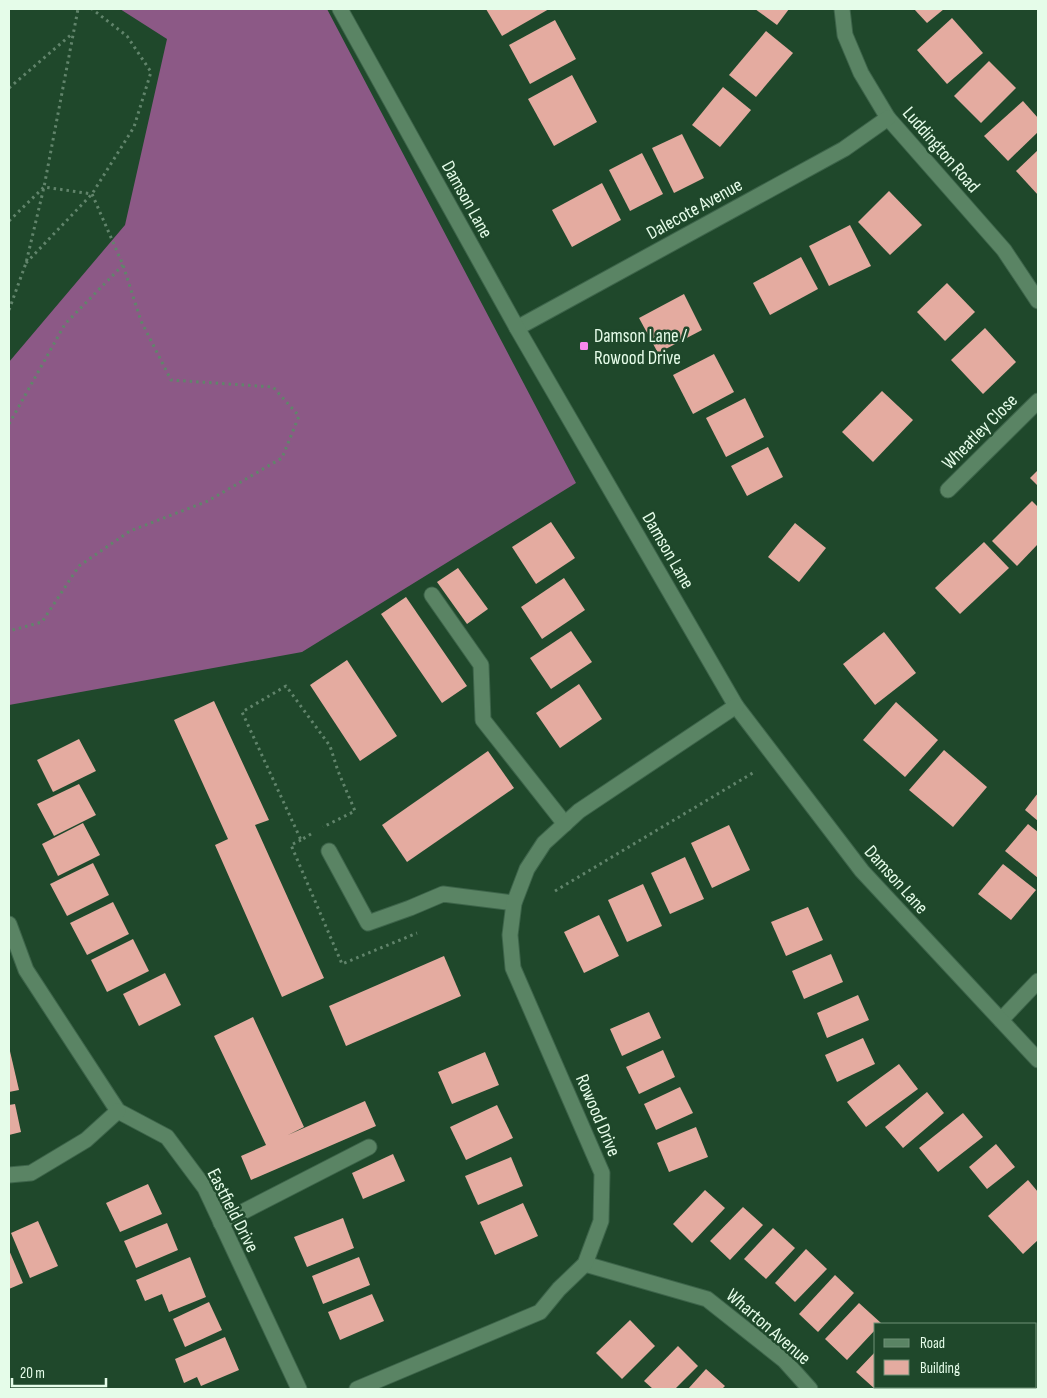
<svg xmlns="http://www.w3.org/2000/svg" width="1047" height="1398" font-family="'Sofia Sans Condensed',sans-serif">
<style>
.forest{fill:#8c5986}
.building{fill:#e4aba0}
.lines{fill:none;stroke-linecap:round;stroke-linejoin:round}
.service-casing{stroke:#3d644a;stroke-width:17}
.minor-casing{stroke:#3d644a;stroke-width:17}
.tertiary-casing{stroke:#3d644a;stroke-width:17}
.path{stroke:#61846b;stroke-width:3;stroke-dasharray:2.5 4;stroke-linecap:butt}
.service{stroke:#5a8464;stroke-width:15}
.minor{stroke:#5a8464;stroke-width:15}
.tertiary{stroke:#5a8464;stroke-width:15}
.poi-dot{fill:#f788ec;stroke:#1f482b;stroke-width:2}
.labels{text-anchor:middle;stroke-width:5;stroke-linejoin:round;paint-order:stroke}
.street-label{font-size:19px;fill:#e5fce9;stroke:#1f482b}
.poi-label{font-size:19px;fill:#e5fce9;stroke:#1f482b;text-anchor:start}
</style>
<rect width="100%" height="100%" fill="#1f482b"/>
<!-- forest -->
<polygon class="forest" points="120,9 327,9 576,483 302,652 9,705 9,362 125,225 167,39"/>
<!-- building -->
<g class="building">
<polygon points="486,9 549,9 502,36"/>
<polygon points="755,9 789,9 777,25"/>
<polygon points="914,9 944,9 927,23"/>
<polygon points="952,18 983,53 947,84 917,50"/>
<polygon points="555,20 576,59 530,84 509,45"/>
<polygon points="766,31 793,53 756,97 729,75"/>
<polygon points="989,61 1016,88 981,123 954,96"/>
<polygon points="572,75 597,122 554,146 528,99"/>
<polygon points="723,87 751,110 720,147 692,125"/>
<polygon points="1023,101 1038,118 1038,132 1008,161 984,136"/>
<polygon points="682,134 704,178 674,193 652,148"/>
<polygon points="1038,150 1038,195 1016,171"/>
<polygon points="642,153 663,194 630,211 609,170"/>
<polygon points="602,183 621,220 572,247 552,210"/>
<polygon points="889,191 922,225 890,255 858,222"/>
<polygon points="850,225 871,266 829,286 809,246"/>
<polygon points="801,257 818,289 770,315 753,283"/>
<polygon points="947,283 975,312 945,341 917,312"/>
<polygon points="684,294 702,330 658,353 639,318"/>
<polygon points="985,328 1016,362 983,394 951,360"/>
<polygon points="714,354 734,392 693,414 673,375"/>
<polygon points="882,391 913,420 873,462 842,432"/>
<polygon points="745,398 764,437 726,457 706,418"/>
<polygon points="768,447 783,477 747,496 731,466"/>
<polygon points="1038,470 1038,486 1030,478"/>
<polygon points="1032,501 1038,507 1038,544 1017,566 992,541"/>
<polygon points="551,522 575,558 536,584 512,547"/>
<polygon points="795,523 826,548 799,582 768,557"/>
<polygon points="984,542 1009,568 960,614 935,588"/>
<polygon points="458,568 488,609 467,624 437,582"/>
<polygon points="564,578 585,610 542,639 521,607"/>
<polygon points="406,597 467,686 442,703 381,614"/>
<polygon points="571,631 592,662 551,689 530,658"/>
<polygon points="884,632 916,673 875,705 843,664"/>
<polygon points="347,660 397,736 360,761 310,685"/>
<polygon points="579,684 602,719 560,748 536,713"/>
<polygon points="214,701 269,820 255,825 324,978 282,997 215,845 228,839 174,720"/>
<polygon points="896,702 938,740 905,777 863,740"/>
<polygon points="79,739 96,771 53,792 37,760"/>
<polygon points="944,750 987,787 953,827 909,790"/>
<polygon points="488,751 514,788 407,862 382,825"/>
<polygon points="79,784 96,815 54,836 37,804"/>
<polygon points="1038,793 1038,821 1025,810"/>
<polygon points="83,823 100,855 58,876 42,844"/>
<polygon points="1028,824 1038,832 1038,878 1005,851"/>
<polygon points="729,825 750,870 712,888 691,843"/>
<polygon points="685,857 704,899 670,914 651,873"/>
<polygon points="93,863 109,895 67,916 50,884"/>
<polygon points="1003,864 1036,890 1011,920 978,894"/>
<polygon points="643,884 662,926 627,942 608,900"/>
<polygon points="113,902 129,934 87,955 70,923"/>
<polygon points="808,907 823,940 786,956 771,922"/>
<polygon points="599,915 619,956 584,973 564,932"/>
<polygon points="133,939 149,971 107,992 91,960"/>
<polygon points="831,954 843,982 804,999 792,971"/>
<polygon points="444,956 461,996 346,1046 329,1006"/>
<polygon points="165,973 181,1005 139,1026 123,994"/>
<polygon points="858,995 869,1020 827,1038 817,1013"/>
<polygon points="649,1012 661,1038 622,1056 610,1029"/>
<polygon points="253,1017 304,1127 288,1135 365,1101 376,1126 251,1180 241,1156 266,1145 214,1036"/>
<polygon points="863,1038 875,1064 837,1082 825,1055"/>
<polygon points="9,1047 19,1090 9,1092"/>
<polygon points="663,1050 675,1077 639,1094 626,1067"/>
<polygon points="485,1052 499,1085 452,1104 438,1072"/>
<polygon points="899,1064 918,1089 866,1127 847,1102"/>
<polygon points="680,1087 693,1113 656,1130 644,1104"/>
<polygon points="927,1092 944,1113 903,1148 885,1127"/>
<polygon points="15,1104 21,1132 9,1135 9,1105"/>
<polygon points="497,1105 513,1138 466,1160 450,1127"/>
<polygon points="963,1113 983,1137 938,1172 919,1148"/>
<polygon points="696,1127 708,1157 669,1172 657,1143"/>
<polygon points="996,1144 1015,1167 987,1189 969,1167"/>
<polygon points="393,1154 405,1181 363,1199 352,1173"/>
<polygon points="511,1157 523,1186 478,1205 465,1176"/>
<polygon points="1028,1180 1038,1192 1038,1240 1023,1254 988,1216"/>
<polygon points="148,1184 162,1214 120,1232 106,1203"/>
<polygon points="705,1190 725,1208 692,1243 673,1224"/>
<polygon points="523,1203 538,1236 495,1255 480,1222"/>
<polygon points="743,1207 763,1225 730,1260 710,1241"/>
<polygon points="343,1218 354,1248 307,1267 294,1237"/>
<polygon points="38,1221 58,1266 30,1278 11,1233"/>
<polygon points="167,1223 178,1250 136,1268 124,1241"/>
<polygon points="773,1228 795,1248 766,1279 744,1259"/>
<polygon points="806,1249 827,1269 795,1302 775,1283"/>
<polygon points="9,1250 23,1283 9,1289"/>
<polygon points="190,1257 206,1297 169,1312 162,1294 145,1301 136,1280"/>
<polygon points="359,1257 370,1285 323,1304 312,1276"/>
<polygon points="835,1275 854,1293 818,1332 799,1314"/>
<polygon points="372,1294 384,1321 340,1340 328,1312"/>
<polygon points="209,1302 222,1330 185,1347 173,1319"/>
<polygon points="859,1303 881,1323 876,1324 876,1329 847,1360 825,1339"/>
<polygon points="630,1320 655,1346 622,1379 596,1353"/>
<polygon points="225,1337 239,1370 201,1386 197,1377 184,1383 175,1359"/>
<polygon points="678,1346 698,1366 675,1389 653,1389 644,1381"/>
<polygon points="876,1351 876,1387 884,1387 881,1389 875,1389 856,1372"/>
<polygon points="706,1369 725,1386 722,1389 688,1389"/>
<polygon points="897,1387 939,1387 937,1389 894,1389"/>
</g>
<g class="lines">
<defs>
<g id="service">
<polyline points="432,595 481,665 483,720 565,824"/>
<polyline points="221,1223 369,1147"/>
</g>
<g id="minor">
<polyline points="842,9 845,35 861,73 888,118 1004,250 1038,301"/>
<polyline points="517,328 844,149 888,118"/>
<polyline points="948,490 1038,401"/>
<polyline points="329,851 368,923 410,908 443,894 514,903"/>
<polyline points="9,924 26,970 118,1111 167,1137 205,1188 299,1389"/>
<polyline points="1001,1020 1038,981"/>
<polyline points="9,1175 31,1173 86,1140 118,1111"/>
<polyline points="585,1264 707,1299 784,1360 810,1389"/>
</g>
<g id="tertiary">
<polyline points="340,9 517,328 736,706 862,871 1038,1060"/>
<polyline points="357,1389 540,1312 559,1289 585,1264 601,1221 602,1173 513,968 510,935 514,903 527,869 544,843 579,811 736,706"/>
</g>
</defs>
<!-- service casing -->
<use href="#service" class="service-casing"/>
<!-- minor casing -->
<use href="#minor" class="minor-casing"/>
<!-- tertiary casing -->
<use href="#tertiary" class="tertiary-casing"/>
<!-- path -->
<g class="path">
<polyline points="9,88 73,33"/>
<polyline points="9,221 44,187 92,194 123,265 141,321 171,380 273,387 299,416 282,458 208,501 130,531 79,566 42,622 9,631"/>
<polyline points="26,263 92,194 134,127 151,72 127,36 92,9"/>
<polyline points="9,310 26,263 44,187 78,9"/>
<polyline points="9,424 65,324 123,265"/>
<polyline points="311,834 301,840 242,712 286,686 330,746 338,771 355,811 323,827"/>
<polyline points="301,840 291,845 342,964 417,933"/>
<polyline points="555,891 756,771"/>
</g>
<!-- service -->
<use href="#service" class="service"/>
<!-- minor -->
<use href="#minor" class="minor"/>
<!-- tertiary -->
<use href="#tertiary" class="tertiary"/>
</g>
<!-- markers -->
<rect class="poi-dot" x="579" y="341" width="10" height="10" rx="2.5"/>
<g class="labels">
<!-- street labels -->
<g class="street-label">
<text transform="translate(942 149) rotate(49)" y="7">Luddington Road</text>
<text transform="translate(468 199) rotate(61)" y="7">Damson Lane</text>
<text transform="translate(694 208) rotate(-29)" y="7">Dalecote Avenue</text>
<text transform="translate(979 431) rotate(-45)" y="7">Wheatley Close</text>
<text transform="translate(669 550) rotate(60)" y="7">Damson Lane</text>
<text transform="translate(897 879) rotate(48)" y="7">Damson Lane</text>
<text transform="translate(599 1115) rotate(67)" y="7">Rowood Drive</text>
<text transform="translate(234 1210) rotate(63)" y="7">Eastfield Drive</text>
<text transform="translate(769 1326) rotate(41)" y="7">Wharton Avenue</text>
</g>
<!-- poi labels -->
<g class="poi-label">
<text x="594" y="342">Damson Lane /<tspan x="594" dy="22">Rowood Drive</tspan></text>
</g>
</g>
<!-- border -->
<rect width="1047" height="1398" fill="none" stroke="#e5fce9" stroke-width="20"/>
<!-- legend -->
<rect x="874" y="1323" width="162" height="65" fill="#1f482b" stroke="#6e9077"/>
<rect x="884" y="1339" width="25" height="8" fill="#5a8464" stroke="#6e9077"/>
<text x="920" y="1348" font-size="15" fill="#e5fce9">Road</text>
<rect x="884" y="1360" width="25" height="15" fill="#e4aba0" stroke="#6e9077"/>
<text x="920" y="1373" font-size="15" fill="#e5fce9">Building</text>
<!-- scale -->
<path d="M12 1378v8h94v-8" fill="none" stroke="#e5fce9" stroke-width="2.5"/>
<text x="20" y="1378" font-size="15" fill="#e5fce9" stroke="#1f482b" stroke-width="4" paint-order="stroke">20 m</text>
</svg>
